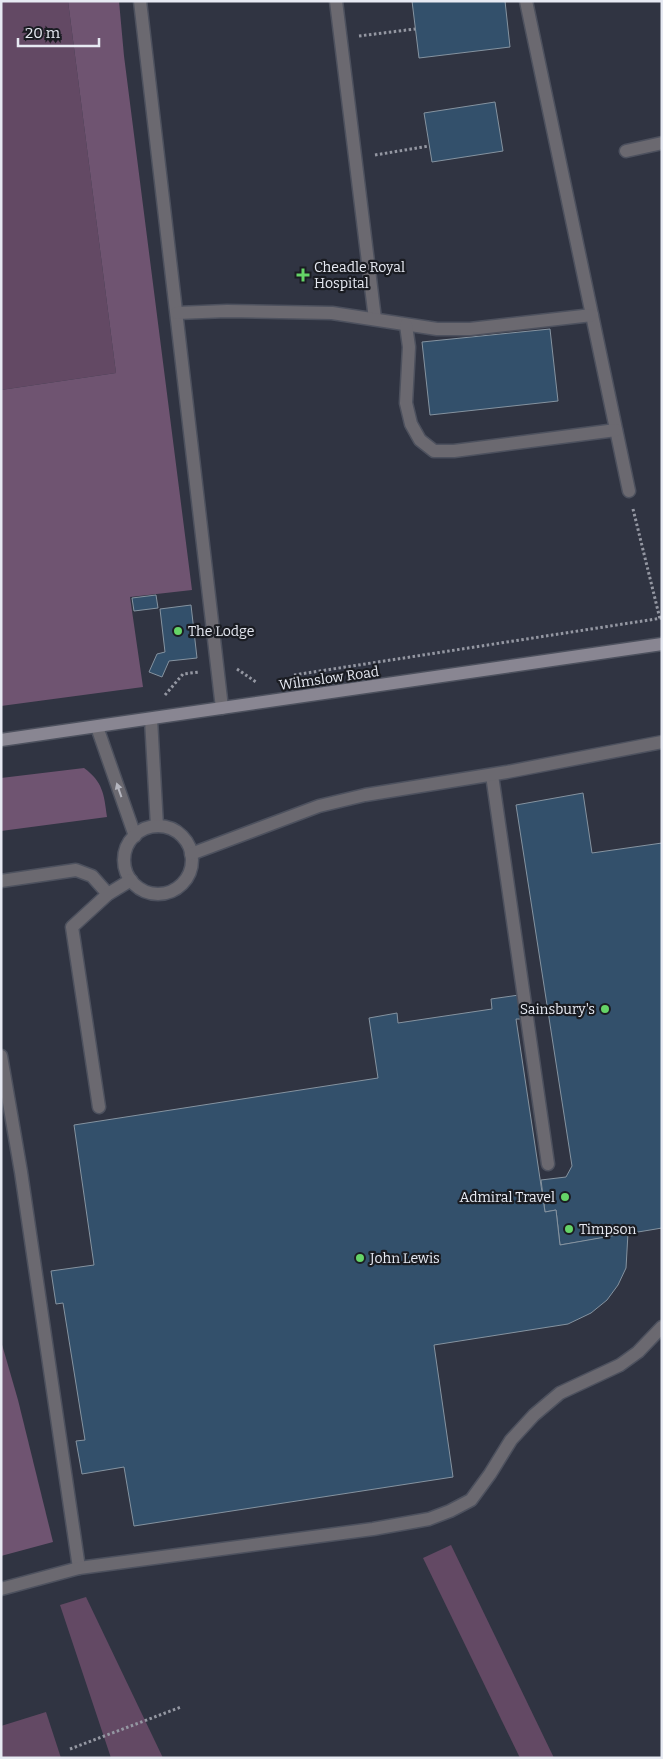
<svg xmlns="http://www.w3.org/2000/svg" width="663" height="1759" font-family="Bitter,serif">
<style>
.green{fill:#634964}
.forest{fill:#6f5471}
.building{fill:#33506b;stroke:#8593a0}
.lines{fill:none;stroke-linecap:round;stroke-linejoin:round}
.lane-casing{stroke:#4d515e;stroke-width:15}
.street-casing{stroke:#4d515e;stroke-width:15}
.secondary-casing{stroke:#4d515e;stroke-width:15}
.path{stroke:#9497a2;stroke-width:3;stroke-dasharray:2.5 2.5;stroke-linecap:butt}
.lane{stroke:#6b6970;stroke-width:12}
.street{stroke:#6b6970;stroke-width:12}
.secondary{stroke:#898692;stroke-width:12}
.oneway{fill:#b5b6bf}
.poi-dot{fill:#65d467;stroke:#1a1c22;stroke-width:2}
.labels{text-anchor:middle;stroke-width:4.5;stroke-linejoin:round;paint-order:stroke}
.poi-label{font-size:14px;fill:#e7eaf3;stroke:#1a1c22;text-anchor:start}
.street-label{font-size:14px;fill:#e7eaf3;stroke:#1a1c22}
</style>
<rect width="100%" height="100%" fill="#303442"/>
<!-- green -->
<g class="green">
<polygon points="1,1 68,1 116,373 1,390"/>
<polygon points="451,1545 554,1758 520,1758 423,1558"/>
<polygon points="86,1597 163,1758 111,1758 60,1605"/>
<polygon points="46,1712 61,1758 1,1758 1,1726"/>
</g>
<!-- forest -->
<g class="forest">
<polygon points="68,1 119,1 124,56 192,590 130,597 143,687 1,706 1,390 116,373"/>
<path d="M84,768C103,782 104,794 107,817L1,831V778Z"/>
<polygon points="1,1341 18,1400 53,1542 1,1556"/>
</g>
<!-- building -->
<g class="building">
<polygon points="412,1 505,1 510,47 419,58"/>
<polygon points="495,102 503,151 432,162 424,113"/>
<polygon points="550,329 558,401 430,415 422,342"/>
<polygon points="156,595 158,608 134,611 132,598"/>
<polygon points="191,605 197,658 169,661 162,677 149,672 157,654 165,652 160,609"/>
<polygon points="583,793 592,853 662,843 662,1228 560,1245 556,1210 545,1212 541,1180 566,1177 572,1166 516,805"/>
<polygon points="519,995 522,1019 516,1019 545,1212 556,1210 560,1245 628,1233 626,1268 618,1285 607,1300 591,1313 568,1324 434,1345 453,1477 134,1526 124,1467 82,1474 76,1441 85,1440 63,1303 56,1304 51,1271 94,1265 74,1125 378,1078 369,1018 397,1013 398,1023 492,1009 491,999"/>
</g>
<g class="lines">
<defs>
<g id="lane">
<polyline points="140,1 222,708"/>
<polyline points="336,1 375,319"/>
<polyline points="526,1 629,491"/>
<polyline points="177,313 227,311 332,313 437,329 470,329 592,315"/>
<polyline points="406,325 409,347 406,403 411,424 420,440 434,451 454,451 616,430"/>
<polyline points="151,719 157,826"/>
<polyline points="97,727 135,836"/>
<polyline points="492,775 548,1164"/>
<circle cx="158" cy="860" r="34"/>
<polyline points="191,854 319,806 365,795 507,772 662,742"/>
<polyline points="1,881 76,870 92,876 108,894"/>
<polyline points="1,1056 21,1172 79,1568"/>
<polyline points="99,1107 72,927 108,894 131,880"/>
<polyline points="1,1589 79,1568 373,1529 429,1519 450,1511 471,1500 490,1474 511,1440 534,1415 560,1393 620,1365 638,1352 662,1327"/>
</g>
<polyline id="street" points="626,151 662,143"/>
<polyline id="secondary" points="1,740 662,644"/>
</defs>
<!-- lane casing -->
<use href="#lane" class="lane-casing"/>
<!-- street casing -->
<use href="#street" class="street-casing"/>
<!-- secondary casing -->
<use href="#secondary" class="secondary-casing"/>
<!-- path -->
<g class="path">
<polyline points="359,36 415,29"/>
<polyline points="375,155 429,146"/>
<polyline points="633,509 660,619"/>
<polyline points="237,669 256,682"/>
<polyline points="294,675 662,618"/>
<polyline points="165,695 183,674 199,672"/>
<polyline points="70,1749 181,1707"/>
</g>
<!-- lane -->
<use href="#lane" class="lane"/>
<!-- street -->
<use href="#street" class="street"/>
<!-- secondary -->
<use href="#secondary" class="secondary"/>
</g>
<!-- one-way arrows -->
<defs><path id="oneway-solid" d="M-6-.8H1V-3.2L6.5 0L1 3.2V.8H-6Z" transform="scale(1.25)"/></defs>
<use class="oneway" href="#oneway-solid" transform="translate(119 790) rotate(-109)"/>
<!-- markers -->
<g class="poi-dot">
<path d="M300.5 267.5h5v5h5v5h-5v5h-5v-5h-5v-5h5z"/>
<circle cx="178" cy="631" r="5"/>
<circle cx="605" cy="1009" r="5"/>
<circle cx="565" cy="1197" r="5"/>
<circle cx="569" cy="1229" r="5"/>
<circle cx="360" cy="1258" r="5"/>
</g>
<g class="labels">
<!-- poi labels -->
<g class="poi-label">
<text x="314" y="272">Cheadle Royal<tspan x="314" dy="16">Hospital</tspan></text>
<text x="188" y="636">The Lodge</text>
<text x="595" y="1014" text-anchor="end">Sainsbury's</text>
<text x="555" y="1202" text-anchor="end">Admiral Travel</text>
<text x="579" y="1234">Timpson</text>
<text x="370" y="1263">John Lewis</text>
</g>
<!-- street labels -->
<g class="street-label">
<text transform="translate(329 678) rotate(-8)" y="5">Wilmslow Road</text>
</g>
</g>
<!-- border -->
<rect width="663" height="1759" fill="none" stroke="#e7eaf3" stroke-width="5"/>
<!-- scale -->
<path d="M18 38v8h81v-8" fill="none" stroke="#e7eaf3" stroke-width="2.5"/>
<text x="25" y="38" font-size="15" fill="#e7eaf3" stroke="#1a1c22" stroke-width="4" paint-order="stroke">20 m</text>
</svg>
